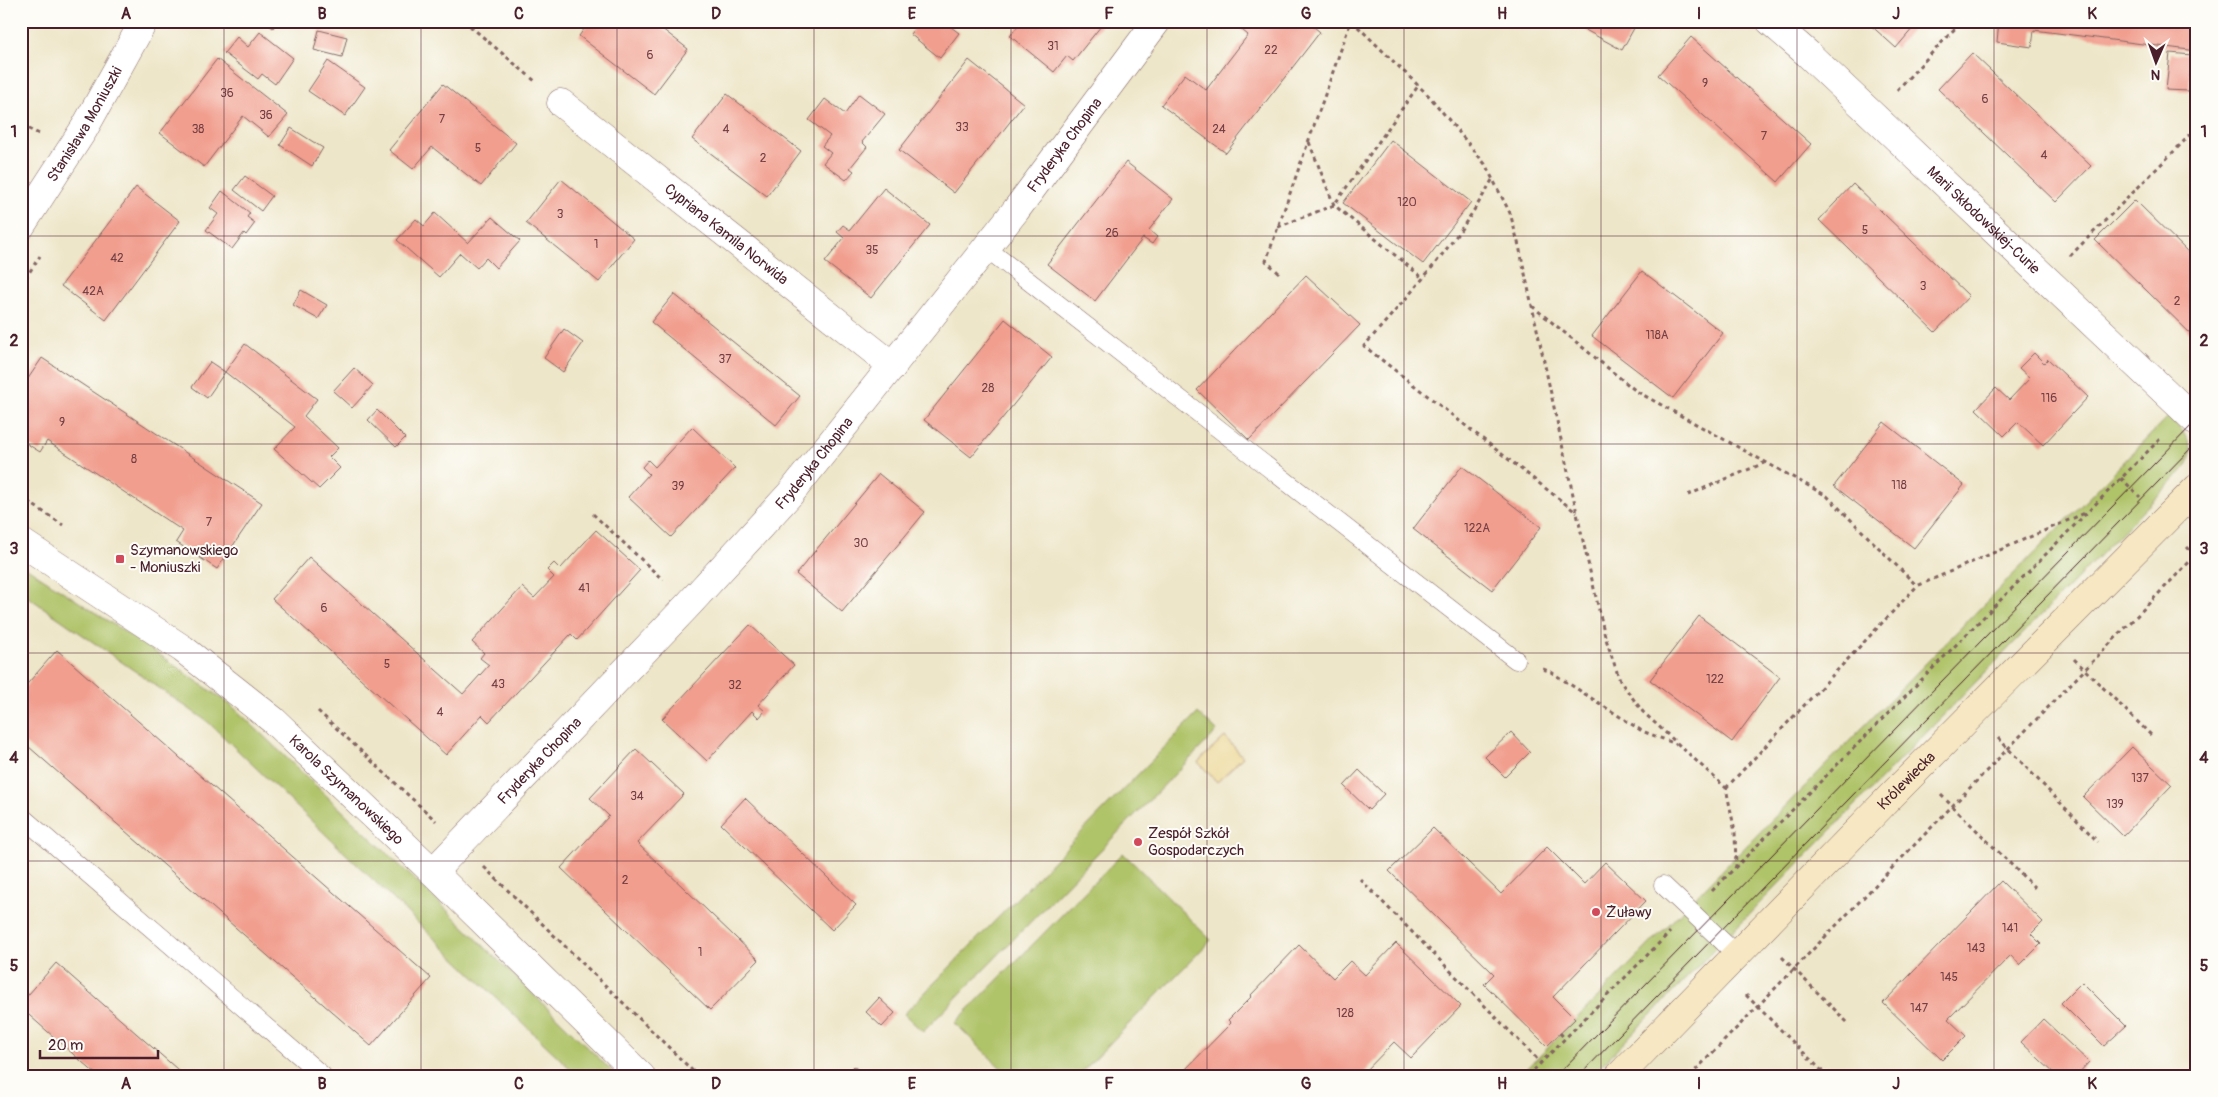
<svg xmlns="http://www.w3.org/2000/svg" width="2218" height="1097" font-family="Pangolin,sans-serif">
<style>
.green{fill:#afc367;stroke:#7c7149}
.sand{fill:#eeda9e;stroke:#9c7c64}
.building{fill:#f19e8e}
.lines{fill:none;stroke-linecap:round;stroke-linejoin:round}
.lane-casing{stroke:#836562;stroke-width:19}
.street-casing{stroke:#836562;stroke-width:29}
.secondary-casing{stroke:#836562;stroke-width:29}
.path{stroke:#836562;stroke-width:3;stroke-dasharray:4 4;stroke-linecap:butt}
.lane{stroke:#fff;stroke-width:18}
.street{stroke:#fff;stroke-width:28}
.secondary{stroke:#f7e8c3;stroke-width:28}
.tram{stroke:#4a1f2b;stroke-width:1}
.grid{fill:none;stroke:#4a1f2b;stroke-width:1;stroke-opacity:0.55}
.poi-dot{fill:#d1495b;stroke:#fdfcf7;stroke-width:2}
.labels{text-anchor:middle;stroke-width:4;stroke-linejoin:round;paint-order:stroke}
.number-label{font-size:12px;fill:#743f44}
.street-label{font-size:15px;fill:#4a1f2b;stroke:#fdfcf7}
.poi-label{font-size:15px;fill:#4a1f2b;stroke:#fdfcf7;text-anchor:start}
.neatline{fill:none;stroke:#4a1f2b;stroke-width:2}
.grid-label{font-size:16px;text-anchor:middle;font-weight:bold;fill:#4a1f2b}
</style>
<rect width="100%" height="100%" fill="#fdfcf7"/>
<filter id="ink" filterUnits="userSpaceOnUse"><feTurbulence type="fractalNoise" baseFrequency=".02" numOctaves="2"/><feDisplacementMap in="SourceGraphic" scale="10" xChannelSelector="R" yChannelSelector="G"/><feConvolveMatrix kernelMatrix="1 2 1 2 8 2 1 2 1" color-interpolation-filters="sRGB"/></filter>
<filter id="wash" filterUnits="userSpaceOnUse"><feTurbulence type="fractalNoise" baseFrequency=".0096" numOctaves="4" result="noise"/><feDisplacementMap in="SourceGraphic" scale="20" xChannelSelector="R" yChannelSelector="G"/><feGaussianBlur stdDeviation="1.12" result="paint"/><feColorMatrix in="noise" values="0 0 0 0 0 0 0 0 0 0 0 0 0 0 0 0 0 1.4 0 .05"/><feComposite in="paint" operator="in"/></filter>
<g filter="url(#wash)">
<rect width="100%" height="100%" fill="#eee6c9"/>
<!-- green -->
<g class="green">
<path d="M2168,417C2183,431 2199,446 2186,467L1591,1076H1520Z"/>
<polygon points="21,564 160,655 232,706 451,914 617,1076 578,1076 208,722 21,592"/>
<polygon points="1198,713 1217,731 923,1032 904,1014"/>
<polygon points="1123,853 1211,940 1078,1076 1009,1076 955,1023"/>
</g>
<!-- sand -->
<polygon class="sand" points="1225,737 1243,757 1217,782 1198,762"/>
<g id="blocks">
<!-- building -->
<g class="building">
<polygon points="264,21 278,21 273,28"/>
<polygon points="590,21 652,21 688,49 654,94 579,36"/>
<polygon points="920,21 943,21 959,33 940,58 910,34"/>
<polygon points="1022,21 1105,21 1073,61 1067,56 1054,72 1010,36"/>
<polygon points="1231,21 1307,21 1320,32 1226,153 1161,105 1185,74 1206,90 1248,35"/>
<polygon points="1569,21 1638,21 1622,50"/>
<polygon points="1866,21 1919,21 1896,48"/>
<polygon points="1999,21 2197,21 2197,51 2034,30 2032,47 1997,42"/>
<polygon points="319,30 347,37 342,57 314,50"/>
<polygon points="260,32 293,58 275,84 262,74 258,79 224,53 237,37 248,47"/>
<polygon points="1691,37 1811,144 1778,182 1658,75"/>
<polygon points="1972,53 2091,166 2056,202 1938,89"/>
<polygon points="2170,53 2192,55 2189,91 2166,90"/>
<polygon points="217,59 288,115 269,137 243,116 204,167 160,133"/>
<polygon points="969,60 1024,104 954,193 899,150"/>
<polygon points="328,61 365,87 345,116 308,91"/>
<polygon points="443,84 516,143 481,186 432,147 413,169 389,150"/>
<polygon points="727,94 801,151 767,196 692,139"/>
<polygon points="859,94 885,114 862,142 867,147 850,168 854,171 846,180 823,163 831,153 822,146 830,136 809,120 825,99 845,114"/>
<polygon points="291,128 323,148 312,166 280,145"/>
<polygon points="1391,140 1471,202 1423,264 1343,203"/>
<polygon points="1126,162 1173,199 1149,230 1157,237 1152,244 1143,238 1095,301 1047,264"/>
<polygon points="245,176 272,196 261,211 234,190"/>
<polygon points="561,179 634,239 599,282 526,223"/>
<polygon points="1853,184 1969,296 1935,332 1819,220"/>
<polygon points="136,187 180,221 106,320 61,286"/>
<polygon points="884,188 930,225 871,298 825,262 844,238 837,232 843,225 850,230"/>
<polygon points="222,191 250,213 247,217 255,223 246,235 244,233 232,249 206,230 218,214 210,208"/>
<polygon points="2135,200 2197,261 2197,340 2095,240"/>
<polygon points="435,213 468,243 492,217 520,241 496,268 486,258 477,268 460,253 439,277 397,240 416,219 424,226"/>
<polygon points="1642,271 1723,333 1673,398 1592,336"/>
<polygon points="1306,275 1360,325 1249,440 1197,390"/>
<polygon points="301,290 327,305 318,319 293,305"/>
<polygon points="674,294 800,396 776,425 651,322"/>
<polygon points="1005,319 1052,357 971,457 924,420"/>
<polygon points="564,329 583,343 563,372 544,358"/>
<polygon points="245,344 317,399 304,416 338,448 329,457 340,468 319,489 274,449 295,427 225,372"/>
<polygon points="2034,353 2044,363 2048,359 2088,397 2043,445 2018,422 2004,436 1976,409 1996,388 2009,400 2030,378 2019,368"/>
<polygon points="42,358 262,503 217,569 176,542 183,531 47,441 40,452 21,440 21,389"/>
<polygon points="210,362 225,372 207,398 192,387"/>
<polygon points="354,368 373,385 352,408 333,391"/>
<polygon points="377,410 405,438 396,447 368,420"/>
<polygon points="1884,422 1964,485 1914,548 1834,486"/>
<polygon points="692,427 735,468 671,537 628,497 649,474 642,467 648,460 655,467"/>
<polygon points="1462,466 1541,527 1492,590 1413,529"/>
<polygon points="879,474 925,512 842,612 796,574"/>
<polygon points="596,530 640,570 577,640 571,634 489,722 482,715 446,755 272,599 309,557 463,694 489,665 480,658 484,653 472,642 522,587 534,598 554,577 547,570 554,563 560,569"/>
<polygon points="1699,616 1780,677 1732,742 1650,680"/>
<polygon points="750,625 794,665 758,705 765,711 759,718 752,711 707,761 662,719"/>
<polygon points="57,650 431,978 371,1046 21,740 21,691"/>
<polygon points="1511,732 1530,752 1505,777 1485,757"/>
<polygon points="2132,747 2172,785 2123,836 2083,797"/>
<polygon points="636,749 684,794 637,843 759,960 710,1010 561,868 609,816 590,798"/>
<polygon points="1359,770 1384,794 1369,810 1344,786"/>
<polygon points="745,798 856,905 832,930 721,824"/>
<polygon points="1433,828 1501,894 1547,847 1584,884 1605,862 1646,901 1553,997 1575,1019 1547,1046 1484,984 1494,974 1389,871"/>
<polygon points="2001,881 2043,922 2031,934 2041,944 2020,965 2011,955 1948,1019 1966,1036 1942,1060 1883,1003"/>
<polygon points="1396,943 1461,1006 1411,1058 1394,1042 1361,1076 1179,1076 1231,1023 1228,1020 1251,997 1250,996 1299,945 1333,978 1350,961 1365,975"/>
<polygon points="56,963 185,1076 98,1076 21,1008 21,1003"/>
<polygon points="2082,982 2126,1026 2104,1046 2061,1003"/>
<polygon points="879,998 895,1013 882,1027 866,1012"/>
<polygon points="2043,1019 2089,1062 2076,1076 2057,1076 2021,1042"/>
<polygon points="854,1066 865,1076 845,1076"/>
</g>
</g>
</g>
<g filter="url(#ink)">
<use href="#blocks" fill-opacity="0" stroke="#836562" stroke-width="1"/>
<g class="lines">
<defs>
<g id="lane">
<polyline points="986,248 1516,660"/>
<polyline points="21,816 323,1076"/>
<polyline points="1663,885 1737,955"/>
</g>
<g id="street">
<path id="s1" d="M1770,21L1808,54L2197,422"/>
<path id="s2" d="M561,103L893,366"/>
<path id="s3" d="M21,226L84,129L144,21"/>
<path id="s4" d="M21,542L183,649L273,720L433,872L641,1076"/>
<path id="s5" d="M433,872L689,604L790,494L1016,210L1157,21"/>
</g>
<g id="secondary">
<path id="s6" d="M1619,1076L1891,796L2197,488"/>
</g>
</defs>
<!-- lane casing -->
<use href="#lane" class="lane-casing"/>
<!-- street casing -->
<use href="#street" class="street-casing"/>
<!-- secondary casing -->
<use href="#secondary" class="secondary-casing"/>
<!-- path -->
<g class="path">
<polyline points="464,21 535,81"/>
<polyline points="1352,21 1430,97 1485,164 1510,213 1519,246 1583,541 1605,636 1620,681 1643,712 1726,788 1735,832 1736,867"/>
<polyline points="1897,90 1962,21"/>
<polyline points="21,125 39,134"/>
<polyline points="1309,142 1334,205 1424,279"/>
<path d="M1492,180C1458,242 1410,294 1364,346L1577,513"/>
<polyline points="1278,227 1334,205 1418,86"/>
<polyline points="2070,256 2197,128"/>
<polyline points="1279,273 1266,261 1351,21"/>
<polyline points="21,285 40,256"/>
<polyline points="1532,306 1636,391 1827,496 1917,586"/>
<polyline points="2121,478 2140,497"/>
<polyline points="1688,495 1764,463"/>
<polyline points="21,497 63,525"/>
<polyline points="593,514 663,580"/>
<polyline points="2187,547 2196,556"/>
<polyline points="2074,659 2152,736"/>
<polyline points="1543,669 1551,672 1642,731 1676,744"/>
<polyline points="318,711 436,821"/>
<polyline points="1998,738 2098,842"/>
<polyline points="1726,788 1917,586 2085,513"/>
<polyline points="1941,795 2035,888"/>
<polyline points="484,867 698,1076"/>
<polyline points="1360,879 1541,1063"/>
<polyline points="1712,891 2162,437"/>
<polyline points="1782,957 1849,1024"/>
<polyline points="1746,995 1827,1076"/>
<polyline points="1560,1033 1565,1039"/>
<polyline points="1528,1076 1670,932"/>
<polyline points="1690,1076 2197,554"/>
</g>
<!-- lane -->
<use href="#lane" class="lane"/>
<!-- street -->
<use href="#street" class="street"/>
<!-- secondary -->
<use href="#secondary" class="secondary"/>
<!-- tram -->
<g class="tram">
<polyline points="1556,1076 2197,420"/>
<polyline points="1579,1076 2197,442"/>
</g>
</g>
</g>
<!-- grid -->
<path class="grid" d="M224,21V1076M421,21V1076M617,21V1076M814,21V1076M1011,21V1076M1207,21V1076M1404,21V1076M1601,21V1076M1797,21V1076M1994,21V1076M21,236H2197M21,444H2197M21,653H2197M21,861H2197"/>
<!-- markers -->
<g class="poi-dot">
<rect x="115" y="554" width="10" height="10" rx="2.5"/>
<circle cx="1138" cy="842" r="5"/>
<circle cx="1596" cy="912" r="5"/>
</g>
<g class="labels">
<!-- number labels -->
<g class="number-label">
<text x="1053" y="50">31</text>
<text x="1271" y="54">22</text>
<text x="650" y="59">6</text>
<text x="1705" y="87">9</text>
<text x="227" y="97">36</text>
<text x="1985" y="103">6</text>
<text x="266" y="119">36</text>
<text x="442" y="123">7</text>
<text x="962" y="131">33</text>
<text x="198" y="133">38</text>
<text x="726" y="133">4</text>
<text x="1219" y="133">24</text>
<text x="1764" y="140">7</text>
<text x="478" y="152">5</text>
<text x="2044" y="159">4</text>
<text x="763" y="162">2</text>
<text x="1407" y="206">120</text>
<text x="560" y="218">3</text>
<text x="1865" y="234">5</text>
<text x="1112" y="237">26</text>
<text x="596" y="248">1</text>
<text x="872" y="254">35</text>
<text x="117" y="262">42</text>
<text x="1923" y="290">3</text>
<text x="93" y="295">42A</text>
<text x="2177" y="305">2</text>
<text x="1657" y="339">118A</text>
<text x="725" y="363">37</text>
<text x="988" y="392">28</text>
<text x="2049" y="402">116</text>
<text x="62" y="426">9</text>
<text x="134" y="463">8</text>
<text x="1899" y="489">118</text>
<text x="678" y="490">39</text>
<text x="209" y="526">7</text>
<text x="1477" y="532">122A</text>
<text x="861" y="547">30</text>
<text x="584" y="592">41</text>
<text x="324" y="612">6</text>
<text x="387" y="668">5</text>
<text x="1715" y="683">122</text>
<text x="498" y="688">43</text>
<text x="735" y="689">32</text>
<text x="440" y="716">4</text>
<text x="2140" y="782">137</text>
<text x="637" y="800">34</text>
<text x="2115" y="808">139</text>
<text x="625" y="884">2</text>
<text x="2010" y="932">141</text>
<text x="1976" y="952">143</text>
<text x="700" y="956">1</text>
<text x="1949" y="981">145</text>
<text x="1919" y="1012">147</text>
<text x="1345" y="1017">128</text>
</g>
<!-- street labels -->
<g class="street-label">
<text dy="5" stroke="none"><textPath href="#s3" startOffset="120">Stanisława Moniuszki</textPath></text>
<text dy="5" stroke="none"><textPath href="#s5" startOffset="964">Fryderyka Chopina</textPath></text>
<text dy="5" stroke="none"><textPath href="#s1" startOffset="292">Marii Skłodowskiej-Curie</textPath></text>
<text dy="5" stroke="none"><textPath href="#s2" startOffset="211">Cypriana Kamila Norwida</textPath></text>
<text dy="5" stroke="none"><textPath href="#s5" startOffset="559">Fryderyka Chopina</textPath></text>
<text dy="5" stroke="none"><textPath href="#s5" startOffset="154">Fryderyka Chopina</textPath></text>
<text dy="5" stroke="none"><textPath href="#s6" startOffset="412">Królewiecka</textPath></text>
<text dy="5" stroke="none"><textPath href="#s4" startOffset="410">Karola Szymanowskiego</textPath></text>
</g>
<!-- poi labels -->
<g class="poi-label">
<text x="130" y="555">Szymanowskiego<tspan x="130" dy="17">- Moniuszki</tspan></text>
<text x="1148" y="838">Zespół Szkół<tspan x="1148" dy="17">Gospodarczych</tspan></text>
<text x="1606" y="917">Żuławy</text>
</g>
</g>
<!-- margin -->
<rect width="2218" height="1097" fill="none" stroke="#fdfcf7" stroke-width="55"/>
<!-- north arrow -->
<g transform="translate(2156 62) rotate(182)" stroke="#fdfcf7" stroke-width="4" paint-order="stroke">
<path d="M0-4L9 19L0 12L-9 19Z" fill="#4a1f2b"/>
<text y="-8" font-size="14" font-weight="bold" text-anchor="middle" fill="#4a1f2b">N</text>
</g>
<!-- scale -->
<path d="M40 1050v8h118v-8" fill="none" stroke="#4a1f2b" stroke-width="2.5"/>
<text x="48" y="1050" font-size="15" fill="#4a1f2b" stroke="#fdfcf7" stroke-width="4" paint-order="stroke">20 m</text>
<rect x="28" y="28" width="2162" height="1042" class="neatline"/>
<g class="grid-label">
<text x="126" y="19">A</text>
<text x="322" y="19">B</text>
<text x="519" y="19">C</text>
<text x="716" y="19">D</text>
<text x="912" y="19">E</text>
<text x="1109" y="19">F</text>
<text x="1306" y="19">G</text>
<text x="1502" y="19">H</text>
<text x="1699" y="19">I</text>
<text x="1896" y="19">J</text>
<text x="2092" y="19">K</text>
<text x="14" y="137">1</text>
<text x="2204" y="137">1</text>
<text x="14" y="346">2</text>
<text x="2204" y="346">2</text>
<text x="14" y="554">3</text>
<text x="2204" y="554">3</text>
<text x="14" y="763">4</text>
<text x="2204" y="763">4</text>
<text x="14" y="971">5</text>
<text x="2204" y="971">5</text>
<text x="126" y="1089">A</text>
<text x="322" y="1089">B</text>
<text x="519" y="1089">C</text>
<text x="716" y="1089">D</text>
<text x="912" y="1089">E</text>
<text x="1109" y="1089">F</text>
<text x="1306" y="1089">G</text>
<text x="1502" y="1089">H</text>
<text x="1699" y="1089">I</text>
<text x="1896" y="1089">J</text>
<text x="2092" y="1089">K</text>
</g>
</svg>
